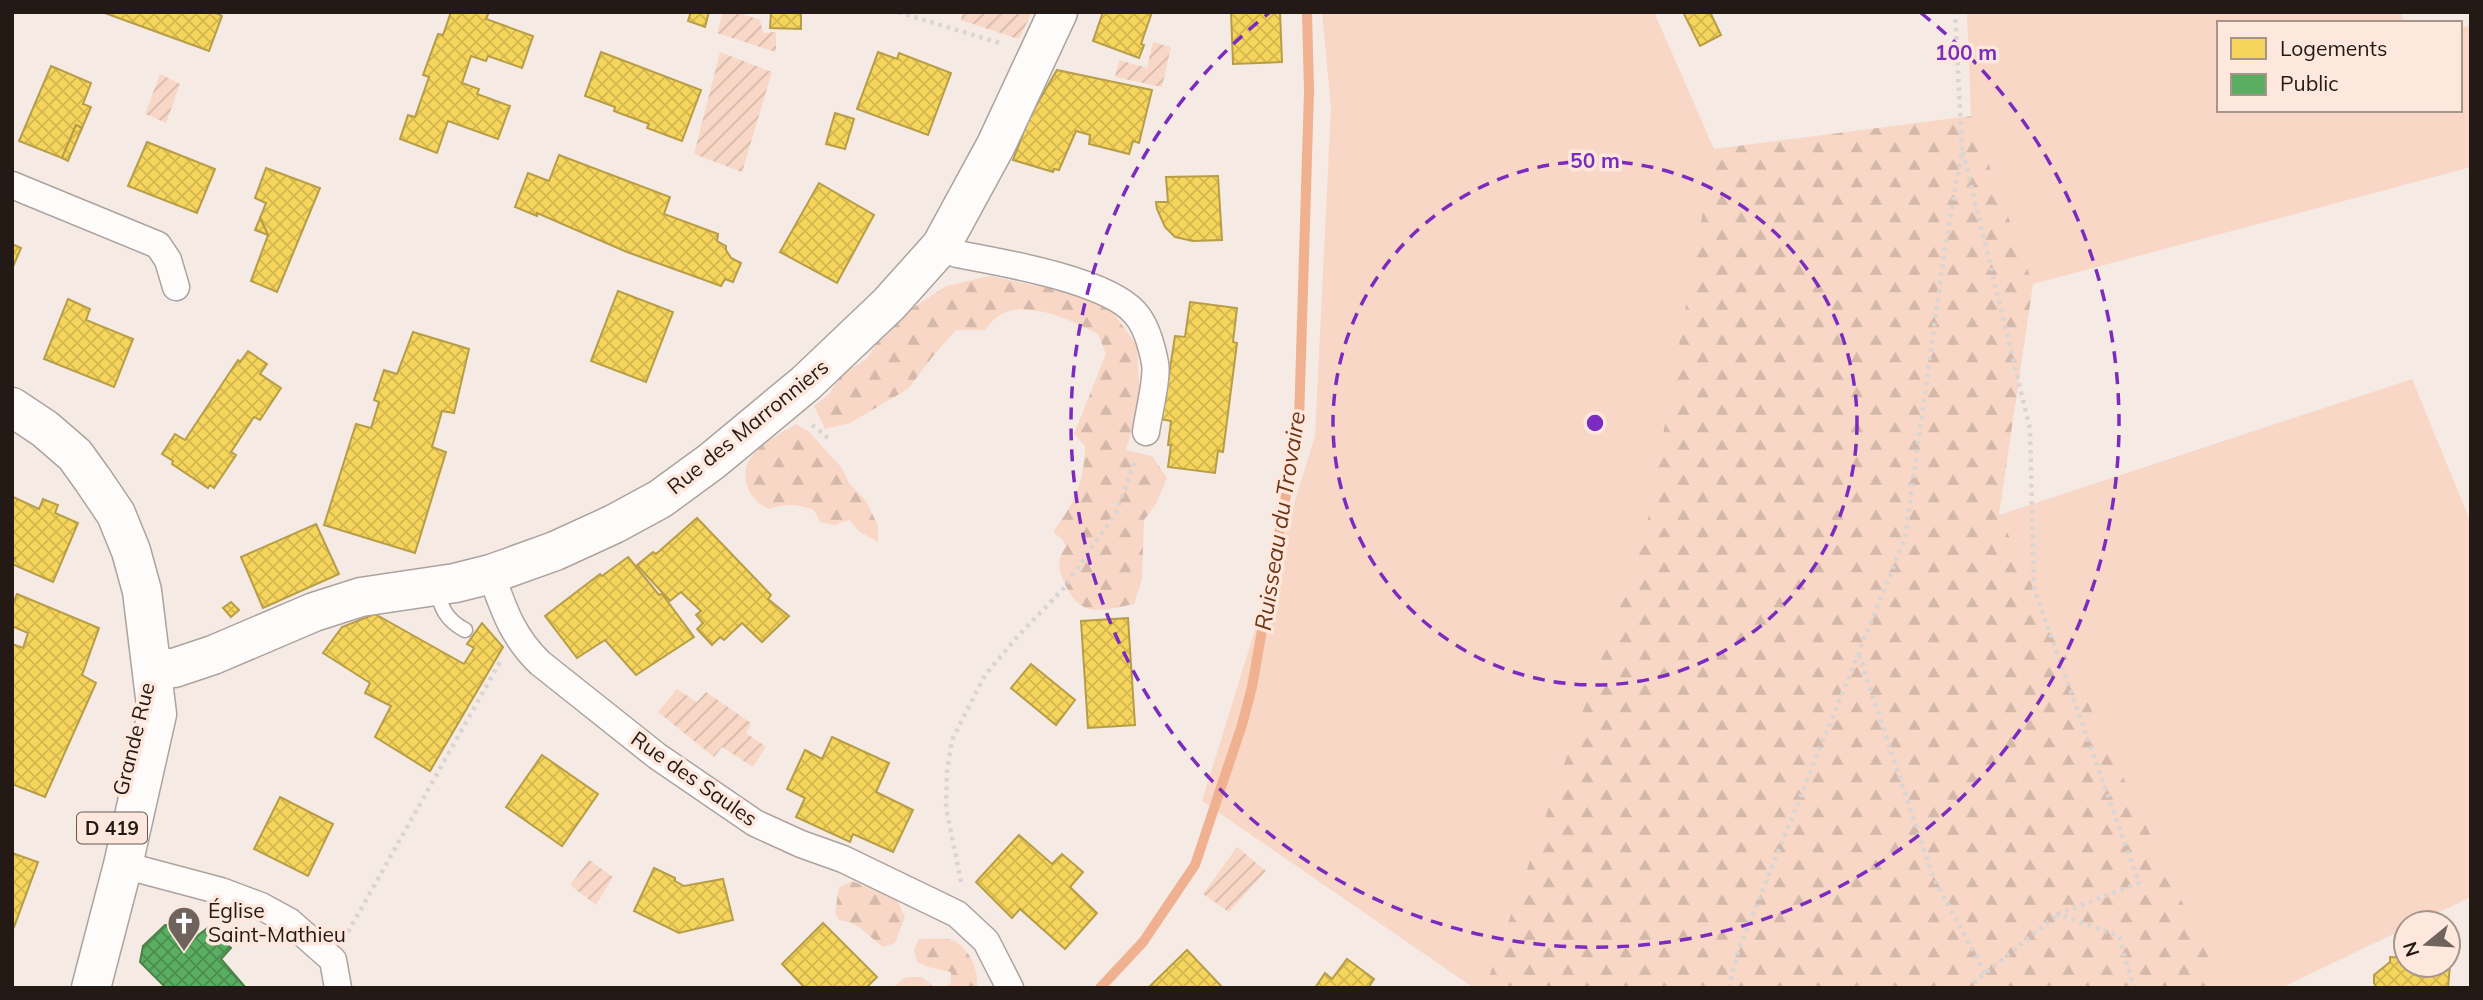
<svg xmlns="http://www.w3.org/2000/svg" width="2483" height="1000" font-family="Mulish,sans-serif">
<style>
.grass{fill:#f8d7c6}
.forest{fill:url(#forest-firs)}
.garden{fill:url(#garden-furrows)}
.homes{fill:url(#homes-cross-hatch);stroke:#b79d47;stroke-width:2}
.public{fill:url(#public-cross-hatch);stroke:#4a824a;stroke-width:2}
.lines{fill:none;stroke-linecap:round;stroke-linejoin:round}
.stream{stroke:#f0b190;stroke-width:10}
.lane-casing{stroke:#aca29e;stroke-width:17}
.street-casing{stroke:#aca29e;stroke-width:29}
.secondary-casing{stroke:#aca29e;stroke-width:41}
.primary-casing{stroke:#aca29e;stroke-width:41}
.path{stroke:#d9d5d3;stroke-width:4.5;stroke-dasharray:3.5 5;stroke-linecap:butt}
.lane{stroke:#fefcfb;stroke-width:14}
.street{stroke:#fefcfb;stroke-width:26}
.secondary{stroke:#fefcfb;stroke-width:38}
.primary{stroke:#fefcfb;stroke-width:38}
.ring{fill:none;stroke:#7b2cbf;stroke-width:3.5;stroke-dasharray:12 9}
.labels{text-anchor:middle;stroke-width:7;stroke-linejoin:round;paint-order:stroke}
.shield{fill:#fee7dc;stroke:#655851;stroke-width:2}
.shield-label{font-size:19px;font-weight:bold;fill:#241a15}
.street-label{font-size:21px;fill:#241a15;stroke:#fee7dc}
.poi-label{font-size:21px;fill:#241a15;stroke:#fee7dc;text-anchor:start}
.water-label{font-size:23px;font-style:italic;fill:#6c3515;stroke:#fee7dc}
.centre{fill:#7b2cbf;stroke:#fee7dc;stroke-width:3.5}
.ring-label{font-size:21px;text-anchor:middle;font-weight:bold;fill:#7b2cbf;stroke:#fee7dc;stroke-width:7;stroke-linejoin:round;paint-order:stroke}
</style>
<defs>
<pattern id="forest-firs" width="22" height="20" patternUnits="userSpaceOnUse" patternTransform="scale(1.75)"><rect width="22" height="20" fill="#f8d7c6"/><path d="M5 1l3.5 6h-7zM16 11l3.5 6h-7z" fill="#d4b8a9"/></pattern>
<pattern id="garden-furrows" width="10" height="10" patternUnits="userSpaceOnUse" patternTransform="scale(1.75)"><rect width="10" height="10" fill="#f8d7c6"/><path d="M-1 1l2-2M0 10L10 0M9 11l2-2" fill="none" stroke="#d4b8a9"/></pattern>
<pattern id="homes-cross-hatch" width="8" height="8" patternUnits="userSpaceOnUse" patternTransform="scale(1.75)"><rect width="8" height="8" fill="#f6d55c"/><path d="M0 0l8 8M0 8l8-8" fill="none" stroke="#d3b64f"/></pattern>
<pattern id="public-cross-hatch" width="8" height="8" patternUnits="userSpaceOnUse" patternTransform="scale(1.75)"><rect width="8" height="8" fill="#5aae61"/><path d="M0 0l8 8M0 8l8-8" fill="none" stroke="#4a8d4f"/></pattern>
</defs>
<rect width="100%" height="100%" fill="#f6eae4"/>
<!-- grass -->
<g class="grass">
<polygon points="1322,12 1654,12 1714,149 1645,535 1485,988 1474,988 1202,801 1315,436 1331,108"/>
<polygon points="1967,12 2400,12 2404,23 2219,23 2219,110 2460,110 2460,28 2471,25 2471,167 2033,284 1971,116"/>
<polygon points="2412,379 2471,523 2471,897 2416,923 2406,923 2406,928 2281,988 2223,988 1999,515"/>
</g>
<!-- forest -->
<g class="forest">
<polygon points="1971,116 2033,284 1999,515 2223,988 1485,988 1645,535 1714,149"/>
<path d="M990,276L1032,285L1058,287L1105,302L1137,345L1140,399L1126,450L1152,456L1167,478L1156,504L1144,520L1142,579L1134,604C1096,612 1078,618 1062,577C1057,565 1059,556 1066,546L1062,539L1053,532C1075,502 1084,483 1085,446L1074,434L1106,354L1098,334C1073,321 1021,296 996,318C992,321 988,326 985,330H956L933,356L908,389L850,423L825,429L814,406L830,393L841,375L867,359L881,336L907,312L946,286Z"/>
<path d="M796,424L808,431L820,444L842,468L849,483L866,501L878,526V542L860,532L849,520L835,525L820,522L814,510C797,504 785,503 769,509C748,500 736,473 754,454C765,441 782,433 796,424Z"/>
<path d="M852,881L896,898L905,917L895,943L883,947C867,935 860,923 839,920L835,913L839,887Z"/>
<path d="M919,939C928,939 939,938 947,939C967,941 980,971 977,988H946L951,982V972L928,967L917,962L914,950Z"/>
<polygon points="911,977 922,977 935,988 893,988 904,978"/>
</g>
<!-- garden -->
<g class="garden">
<polygon points="723,12 736,12 760,20 763,33 776,32 776,52 717,33"/>
<polygon points="962,12 1032,12 1019,39 961,20"/>
<polygon points="1153,42 1171,47 1162,87 1115,77 1119,60 1147,68"/>
<polygon points="720,52 772,72 742,172 694,154"/>
<polygon points="160,74 180,84 166,123 145,114"/>
<polygon points="677,689 697,702 706,692 751,723 746,733 766,747 753,767 722,747 714,757 658,712"/>
<polygon points="1237,847 1266,871 1229,912 1203,894"/>
<polygon points="589,860 613,877 596,905 570,885"/>
</g>
<!-- homes -->
<g class="homes">
<polygon points="102,12 214,12 222,16 209,51"/>
<polygon points="451,12 489,12 486,19 533,36 522,68 488,56 486,61 471,56 462,83 479,89 477,94 510,106 498,139 448,121 437,153 400,139 408,115 415,117 429,77 423,75 438,34 443,35"/>
<polygon points="691,12 709,12 705,27 688,21"/>
<polygon points="771,12 801,12 801,29 770,28"/>
<polygon points="1103,12 1152,12 1141,44 1144,45 1139,58 1093,41"/>
<polygon points="1231,12 1280,12 1282,62 1233,64"/>
<polygon points="1683,12 1710,12 1721,35 1700,46"/>
<polygon points="601,52 701,90 682,141 647,128 649,124 614,111 615,107 585,96"/>
<polygon points="878,52 897,59 899,53 951,73 928,135 857,109"/>
<polygon points="51,66 91,83 83,104 91,107 82,128 76,125 62,158 19,141"/>
<polygon points="1057,70 1152,90 1139,143 1133,141 1129,154 1089,144 1090,135 1076,131 1059,170 1054,169 1053,172 1013,160 1029,118"/>
<polygon points="835,113 854,119 845,149 826,144"/>
<polygon points="76,125 82,128 68,161 62,158"/>
<polygon points="147,142 215,169 197,213 128,186"/>
<polygon points="559,155 670,197 664,214 718,234 717,241 726,246 726,250 731,258 741,263 733,282 725,279 721,286 627,252 537,213 537,216 515,207 528,173 549,181"/>
<polygon points="266,168 320,188 277,292 251,281 268,235 260,218 266,203 255,198"/>
<polygon points="1218,176 1222,240 1193,241 1175,237 1165,227 1157,209 1156,202 1168,202 1166,177"/>
<polygon points="819,183 874,215 837,283 780,252"/>
<polygon points="260,218 268,235 255,230"/>
<polygon points="12,244 21,248 12,269"/>
<polygon points="618,291 673,312 646,382 591,361"/>
<polygon points="68,299 90,309 86,320 133,339 114,387 44,359"/>
<polygon points="1190,302 1237,308 1233,342 1237,343 1223,452 1218,451 1215,473 1168,467 1171,445 1168,445 1171,421 1160,419 1163,401 1165,401 1175,336 1185,337"/>
<polygon points="413,332 469,349 454,413 442,411 432,447 446,452 415,553 324,525 356,424 371,428 379,402 374,400 384,370 397,374"/>
<polygon points="248,351 267,364 260,374 281,388 260,420 254,417 231,452 236,455 214,488 210,485 208,488 172,464 173,461 162,454 175,434 185,440 238,360 240,362"/>
<polygon points="13,497 39,509 43,499 58,505 55,513 78,523 53,582 12,564 15,558 12,556"/>
<polygon points="697,518 771,595 768,599 789,616 762,642 742,623 724,640 720,637 712,645 697,629 703,623 696,615 701,611 681,592 670,601 637,565 653,552 656,554"/>
<polygon points="316,524 339,574 263,608 241,557"/>
<polygon points="628,557 659,595 662,594 694,637 636,675 605,640 577,658 545,616 600,574 602,576"/>
<polygon points="17,594 99,628 82,675 96,683 45,797 12,784 12,644 23,648 28,633 12,626 12,606"/>
<polygon points="231,602 239,610 231,617 223,608"/>
<polygon points="375,614 464,664 474,648 467,644 482,623 503,647 430,771 375,737 391,706 365,693 370,683 323,653 342,627"/>
<polygon points="1128,618 1135,725 1088,728 1081,621"/>
<polygon points="1031,664 1075,700 1056,725 1011,688"/>
<polygon points="832,737 889,763 876,792 913,810 893,852 853,834 850,842 796,817 805,798 787,789 805,750 822,759"/>
<polygon points="542,755 598,794 562,846 506,807"/>
<polygon points="280,797 333,824 308,876 254,849"/>
<polygon points="1019,835 1052,864 1062,854 1083,872 1070,887 1097,913 1065,949 1020,909 1012,918 976,882"/>
<polygon points="12,853 38,862 14,927 12,926"/>
<polygon points="654,868 675,878 675,881 684,886 723,879 733,920 679,933 634,911"/>
<polygon points="823,923 877,977 866,988 805,988 782,964"/>
<polygon points="1187,950 1223,988 1148,988"/>
<polygon points="2390,957 2406,958 2406,965 2450,965 2448,988 2377,988 2374,983 2374,975 2390,962"/>
<polygon points="1347,959 1374,979 1368,988 1315,988 1325,973 1332,979"/>
</g>
<!-- public -->
<polygon class="public" points="165,925 180,926 193,939 210,926 231,948 221,959 246,988 166,988 140,962 143,946"/>
<g class="lines">
<!-- stream -->
<polyline class="stream" points="1100,988 1143,942 1195,865 1242,725 1252,687 1299,421 1309,91 1307,12"/>
<defs>
<path id="lane" d="M436,587C441,608 446,620 465,630"/>
<g id="street">
<polyline points="12,185 158,245 168,260 176,287"/>
<path d="M941,246L957,254C1000,262 1107,280 1135,313C1146,325 1152,347 1155,363C1158,378 1148,415 1146,432"/>
<path d="M491,574C504,610 512,636 540,663L657,756L755,823L801,844L843,859L957,914L986,941L1010,988"/>
<polyline points="123,865 221,891 261,906 290,922 333,960 338,988"/>
</g>
<polyline id="secondary" points="152,668 174,668 213,655 314,612 361,597 455,583 491,574 555,551 614,524 660,499 712,461 806,383 889,304 941,246 996,145 1058,12"/>
<polyline id="primary" points="12,407 45,429 75,455 93,480 116,514 131,551 142,591 157,714 123,865 91,988"/>
</defs>
<!-- lane casing -->
<use href="#lane" class="lane-casing"/>
<!-- street casing -->
<use href="#street" class="street-casing"/>
<!-- secondary casing -->
<use href="#secondary" class="secondary-casing"/>
<!-- primary casing -->
<use href="#primary" class="primary-casing"/>
<!-- path -->
<g class="path">
<polyline points="898,12 1003,44"/>
<polyline points="1963,152 2030,429 2034,588 2139,883 2058,914 2119,936 2134,988"/>
<polyline points="812,425 828,438"/>
<polyline points="1859,655 1933,877 1985,973"/>
<polyline points="961,882 946,807 947,771 952,740 985,675 1018,636 1063,589 1116,513 1135,461"/>
<polyline points="348,932 500,662"/>
<polyline points="1729,988 1738,951 1905,538 1944,255 1962,150 1955,12"/>
<polyline points="1967,988 2058,914"/>
</g>
<!-- lane -->
<use href="#lane" class="lane"/>
<!-- street -->
<use href="#street" class="street"/>
<!-- secondary -->
<use href="#secondary" class="secondary"/>
<!-- primary -->
<use href="#primary" class="primary"/>
</g>
<!-- distance rings -->
<g class="ring">
<circle cx="1595" cy="423" r="262"/>
<path d="M1921 13A524 524 0 1 1 1269 13"/>
</g>
<!-- icons -->
<defs>
<symbol id="church-pin" viewBox="-11 -11 22 30"><path d="M0 17L-7.5 6A9.5 9.5 0 1 1 7.5 6Z" fill="#6e635d" stroke="#fee7dc"/><path d="M-1.2-6h2.4v3.5h3.3v2.4h-3.3V6h-2.4V-.1h-3.3v-2.4h3.3Z" fill="#fff"/></symbol>
</defs>
<g fill-rule="evenodd">
<use href="#church-pin" x="165" y="904" width="38" height="52"/>
</g>
<g class="labels">
<!-- shield labels -->
<rect class="shield" x="77" y="812.5" width="70" height="31" rx="5"/>
<g class="shield-label">
<text x="112" y="835">D 419</text>
</g>
<!-- street labels -->
<g class="street-label">
<text transform="translate(748 427) rotate(-39)" y="7">Rue des Marronniers</text>
<text transform="translate(134 739) rotate(-76)" y="7">Grande Rue</text>
<text transform="translate(694 779) rotate(35)" y="7">Rue des Saules</text>
</g>
<!-- poi labels -->
<g class="poi-label">
<text x="208" y="918">Église<tspan x="208" dy="24">Saint-Mathieu</tspan></text>
</g>
<!-- water labels -->
<g class="water-label">
<text transform="translate(1280 521) rotate(-81)" y="8">Ruisseau du Trovaire</text>
</g>
</g>
<circle cx="1595" cy="423" r="10" class="centre"/>
<g class="ring-label">
<text x="1966" y="60">100 m</text>
<text x="1595" y="168">50 m</text>
</g>
<!-- border -->
<rect width="2483" height="1000" fill="none" stroke="#241a15" stroke-width="28"/>
<!-- legend -->
<rect x="2217" y="21" width="245" height="91" fill="#fee7dc" stroke="#a7958c" stroke-width="2"/>
<rect x="2231" y="38" width="35" height="21" fill="#f6d55c" stroke="#a7958c" stroke-width="2"/>
<text x="2280" y="56" font-size="21" fill="#241a15">Logements</text>
<rect x="2231" y="74" width="35" height="21" fill="#5aae61" stroke="#a7958c" stroke-width="2"/>
<text x="2280" y="91" font-size="21" fill="#241a15">Public</text>
<!-- north arrow -->
<g transform="translate(2427 944) rotate(252)"><circle r="33" fill="#fee7dc" stroke="#a7958c" stroke-width="2"/>
<path d="M0-5L12 26L0 18L-12 26Z" fill="#6e635d"/>
<text y="-10" font-size="19" font-weight="bold" text-anchor="middle" fill="#241a15">N</text>
</g>
</svg>
